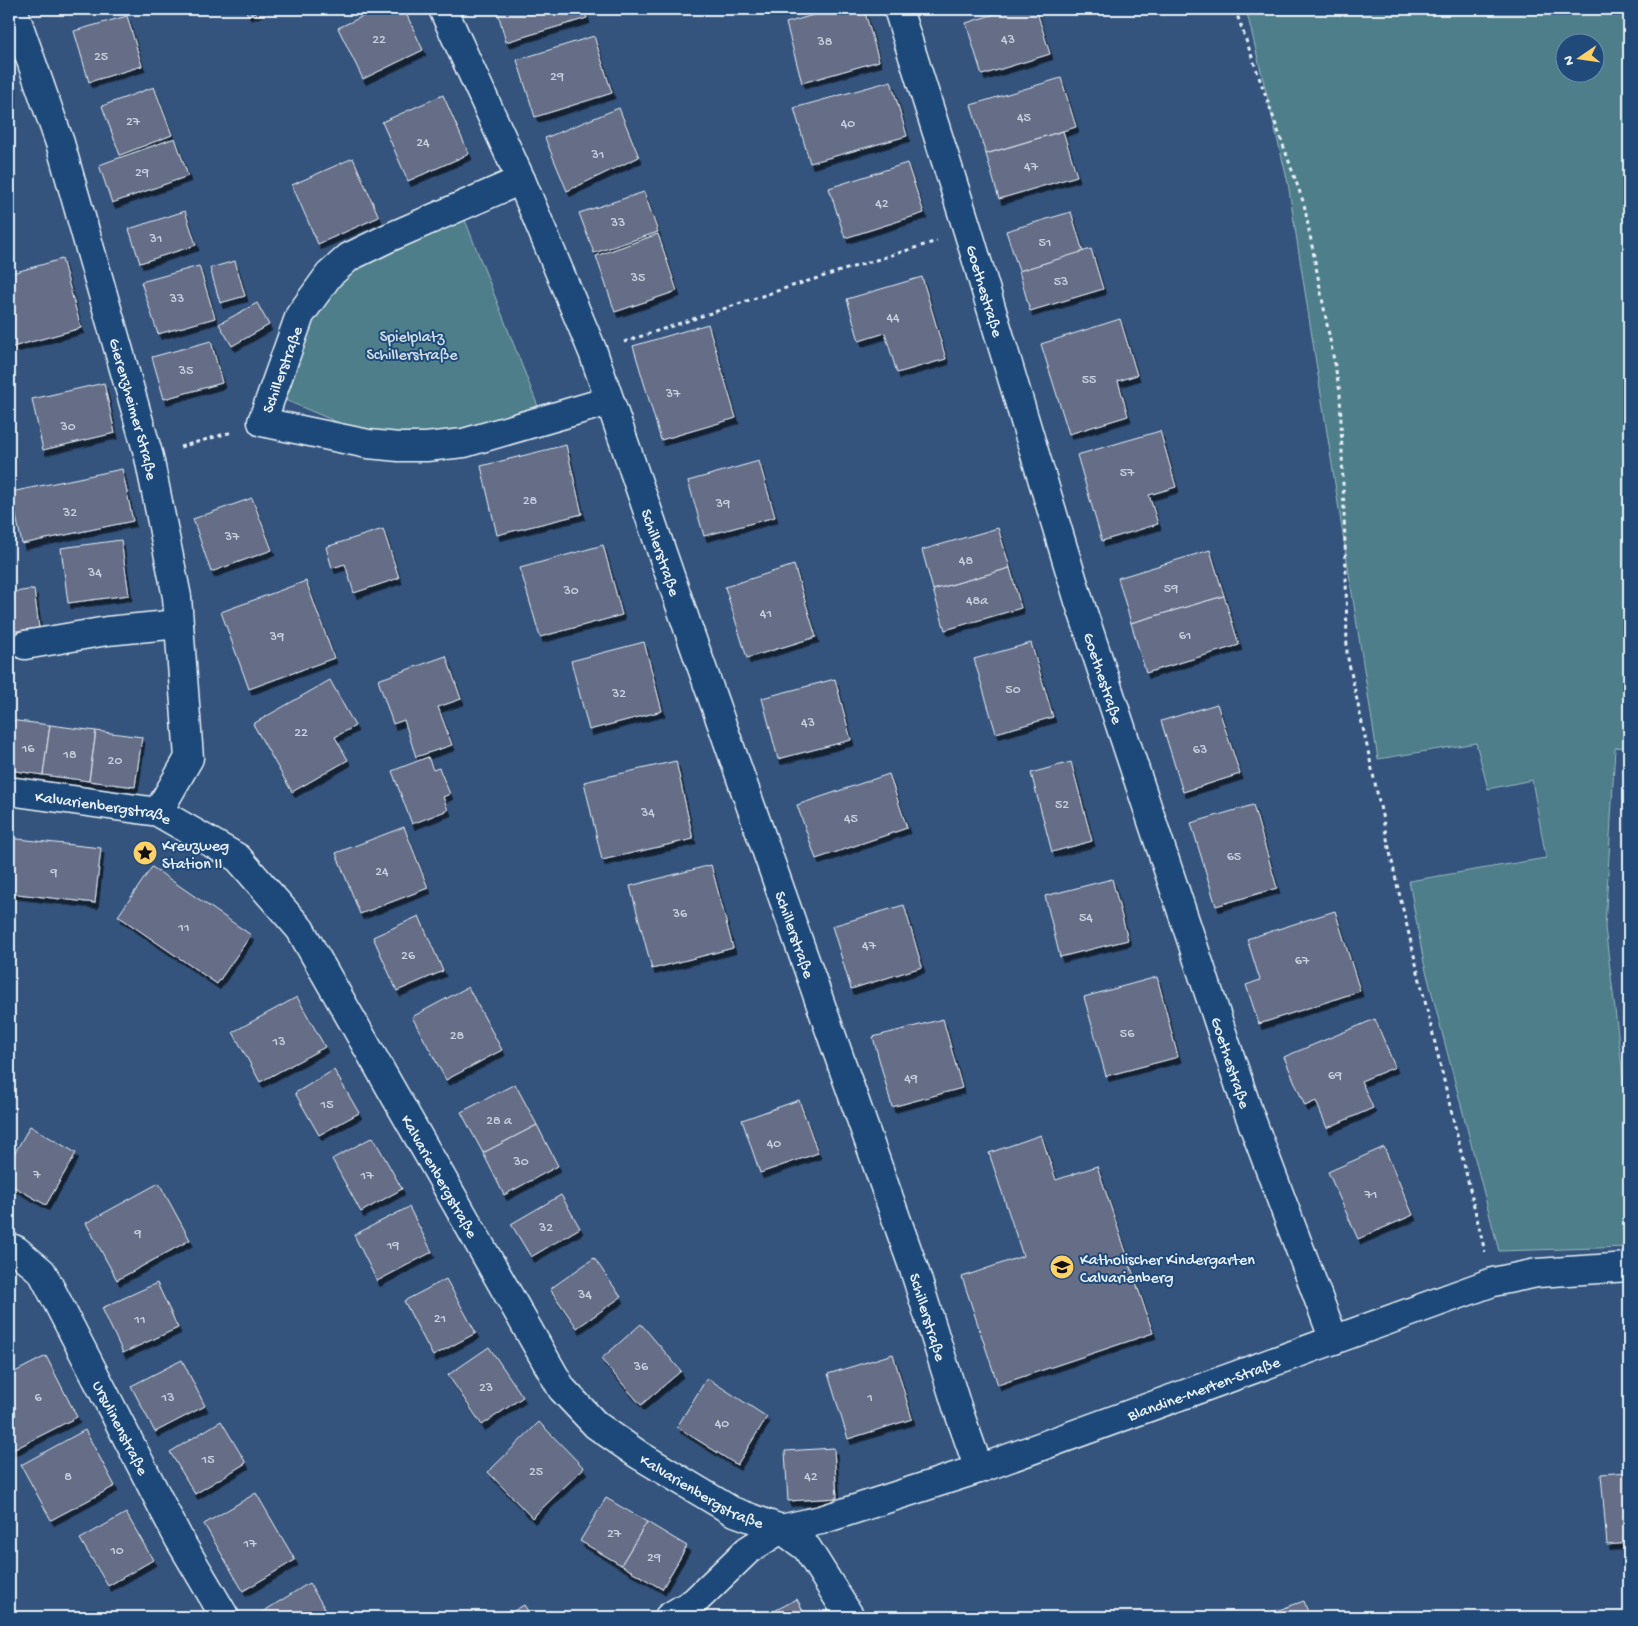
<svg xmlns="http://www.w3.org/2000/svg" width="1638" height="1626" font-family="'Gochi Hand',sans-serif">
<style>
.green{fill:#4e7e89;stroke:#9bb8c0;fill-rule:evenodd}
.building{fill:#656d87;stroke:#e8f1f8;filter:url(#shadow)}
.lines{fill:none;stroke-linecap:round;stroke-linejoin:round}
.minor-casing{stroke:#e8f1f8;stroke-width:31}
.path{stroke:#e8f1f8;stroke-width:3;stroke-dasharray:4 4;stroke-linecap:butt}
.minor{stroke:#1f4a7a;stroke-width:28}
.labels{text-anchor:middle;stroke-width:4;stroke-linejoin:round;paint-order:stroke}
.number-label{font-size:14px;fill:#c7d0dc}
.street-label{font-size:16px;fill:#e8f1f8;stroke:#1f4a7a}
.park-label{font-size:16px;fill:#d1e0e7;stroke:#1f4a7a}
.poi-label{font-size:16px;fill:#e8f1f8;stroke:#1f4a7a;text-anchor:start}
</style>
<defs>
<filter id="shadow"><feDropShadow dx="3" dy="5.5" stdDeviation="0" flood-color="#0009"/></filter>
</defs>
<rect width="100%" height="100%" fill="#34547e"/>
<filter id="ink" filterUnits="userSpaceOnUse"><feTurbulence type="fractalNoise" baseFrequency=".02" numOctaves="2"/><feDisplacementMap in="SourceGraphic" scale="10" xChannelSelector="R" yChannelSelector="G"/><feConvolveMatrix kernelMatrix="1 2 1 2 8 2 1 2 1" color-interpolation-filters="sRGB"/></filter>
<g filter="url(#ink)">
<!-- green -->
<g class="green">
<path d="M1246,9H1629V746L1615,748L1605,927L1626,1101L1629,1104V1247L1499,1251L1424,963L1409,881L1546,858L1532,780L1488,789L1476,743L1378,759L1288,183ZM1566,42H1596V72H1566Z"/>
<polygon points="463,215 539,409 448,435 411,438 356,430 278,397 305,329 320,305 354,268"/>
</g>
<!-- building -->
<g class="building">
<polygon points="245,9 264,9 248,15"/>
<polygon points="378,9 404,9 423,50 363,79 338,28"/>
<polygon points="497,9 584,9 587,18 506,42"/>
<polygon points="834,9 864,9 879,61 802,83 786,23"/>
<polygon points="1011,9 1036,9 1050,54 982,75 966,23"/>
<polygon points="127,16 142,66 89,82 74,31"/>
<polygon points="594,36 612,93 535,117 517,60"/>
<polygon points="1061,78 1076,127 986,154 971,105"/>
<polygon points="891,81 907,136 810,163 794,108"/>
<polygon points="154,87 172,135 120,155 102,106"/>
<polygon points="443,95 469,154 408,181 382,122"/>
<polygon points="619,108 639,157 567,191 545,138"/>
<polygon points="1063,131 1077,176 999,199 986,154"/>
<polygon points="175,138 188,176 112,203 99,165"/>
<polygon points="353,158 379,217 318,244 292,185"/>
<polygon points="907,163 924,213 845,238 829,188"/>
<polygon points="644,192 658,232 594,253 579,213"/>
<polygon points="185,211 196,245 140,263 129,229"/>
<polygon points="1071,212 1083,252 1019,271 1006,231"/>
<polygon points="658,234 677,291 615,312 596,256"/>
<polygon points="1091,249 1103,289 1030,311 1019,271"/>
<polygon points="62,259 81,328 9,348 9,274"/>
<polygon points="235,261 245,296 220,303 210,268"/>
<polygon points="199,266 215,318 158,334 141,282"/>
<polygon points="922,277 946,359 897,373 885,333 859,341 847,299"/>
<polygon points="257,303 269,325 232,346 219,324"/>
<polygon points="1120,319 1137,375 1118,381 1128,416 1069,434 1041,344"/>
<polygon points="708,324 736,418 661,440 633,346"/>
<polygon points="211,341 222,383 164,399 152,357"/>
<polygon points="104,383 115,433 43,450 32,399"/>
<polygon points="1160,431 1176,487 1149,495 1158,524 1102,541 1077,455"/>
<polygon points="566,445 582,514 497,535 481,466"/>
<polygon points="759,461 775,517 704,536 688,481"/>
<polygon points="122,469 133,521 22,544 11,492"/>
<polygon points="252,498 272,550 211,572 193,519"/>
<polygon points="998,528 1010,568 933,590 922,550"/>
<polygon points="383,529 399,578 354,593 345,564 332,568 326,547"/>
<polygon points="121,540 129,595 68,603 61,548"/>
<polygon points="603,545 622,615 540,637 520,568"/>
<polygon points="1210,550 1224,596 1131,623 1118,578"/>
<polygon points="794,565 816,637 747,658 725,587"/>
<polygon points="1010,568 1021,608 945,630 933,590"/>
<polygon points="306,581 334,658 249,689 221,612"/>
<polygon points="34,589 39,628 9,632 9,593"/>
<polygon points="1224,596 1239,645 1146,673 1131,623"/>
<polygon points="644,642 662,711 589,730 571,661"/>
<polygon points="1031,643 1053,717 996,733 974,659"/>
<polygon points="446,656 461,699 438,707 452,745 416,757 404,720 393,724 378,680"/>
<polygon points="835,679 851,740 778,759 762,698"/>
<polygon points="330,680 355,726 335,737 348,760 292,792 253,724"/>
<polygon points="1217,704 1240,774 1183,792 1161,721"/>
<polygon points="9,720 50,725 43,775 9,770"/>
<polygon points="50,725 96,731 89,781 43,775"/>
<polygon points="96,731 142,737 135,787 89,781"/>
<polygon points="428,757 433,770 439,768 450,794 443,797 448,810 412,824 392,771"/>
<polygon points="676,761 693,839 602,860 584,782"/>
<polygon points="1071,762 1092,841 1052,852 1031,773"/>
<polygon points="889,774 907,828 816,859 797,805"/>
<polygon points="1253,805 1277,888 1216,906 1191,823"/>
<polygon points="404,827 428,888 360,914 336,853"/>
<polygon points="9,838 101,848 95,903 9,893"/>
<polygon points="711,865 733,948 652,969 630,886"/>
<polygon points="152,867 251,935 217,984 118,916"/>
<polygon points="1112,879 1128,940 1060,957 1045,896"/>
<polygon points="904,905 922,967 851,989 832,926"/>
<polygon points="1335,911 1360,991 1259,1024 1246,985 1260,980 1247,939"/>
<polygon points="419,916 443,971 397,991 373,937"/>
<polygon points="1157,977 1178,1057 1106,1076 1084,997"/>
<polygon points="468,987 502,1050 446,1080 412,1017"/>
<polygon points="297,997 325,1047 260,1082 233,1032"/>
<polygon points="943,1019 962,1088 892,1107 873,1037"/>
<polygon points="1375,1019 1395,1067 1361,1081 1373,1108 1327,1128 1316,1101 1305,1106 1284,1057"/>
<polygon points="334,1070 359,1113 319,1135 295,1093"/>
<polygon points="515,1084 537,1125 483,1153 461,1112"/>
<polygon points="799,1100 818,1153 760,1173 742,1120"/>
<polygon points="537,1125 558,1166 504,1195 483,1153"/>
<polygon points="30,1126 76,1153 46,1205 9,1184 9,1163"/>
<polygon points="1041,1135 1056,1180 1097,1166 1153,1333 998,1385 962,1277 1023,1256 989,1153"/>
<polygon points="373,1137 402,1189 361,1212 332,1159"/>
<polygon points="1384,1147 1413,1215 1358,1239 1328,1172"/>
<polygon points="159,1183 190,1240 117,1280 86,1223"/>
<polygon points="561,1195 580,1228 531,1257 511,1224"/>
<polygon points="409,1207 432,1252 377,1281 354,1235"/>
<polygon points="594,1258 621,1297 577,1328 550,1289"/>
<polygon points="446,1279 476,1333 433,1356 404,1301"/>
<polygon points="157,1283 178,1328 123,1353 102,1308"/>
<polygon points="641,1324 681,1371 641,1405 601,1359"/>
<polygon points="489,1347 523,1397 482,1425 448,1375"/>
<polygon points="893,1354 912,1419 848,1439 828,1374"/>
<polygon points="46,1356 77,1417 11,1451 9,1446 9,1375"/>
<polygon points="182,1360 205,1406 155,1432 131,1386"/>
<polygon points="707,1378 767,1417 737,1465 677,1427"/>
<polygon points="221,1421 246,1463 195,1494 170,1452"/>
<polygon points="539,1422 584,1468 532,1518 488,1472"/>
<polygon points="85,1430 115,1486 51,1520 21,1465"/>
<polygon points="834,1448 837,1498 788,1501 785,1451"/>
<polygon points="1629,1472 1629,1543 1607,1545 1601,1474"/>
<polygon points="256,1493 295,1560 243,1591 204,1524"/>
<polygon points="606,1498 647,1522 621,1565 580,1541"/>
<polygon points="126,1513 153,1560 108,1586 80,1539"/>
<polygon points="647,1522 687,1546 662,1589 621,1565"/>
<polygon points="309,1583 330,1617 257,1617 256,1616"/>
<polygon points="797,1599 806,1617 763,1617"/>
<polygon points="1304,1601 1310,1617 1259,1617"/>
<polygon points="524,1605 532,1617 504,1617"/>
</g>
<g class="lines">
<defs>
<g id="minor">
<path id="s1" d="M13,9L60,143L149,457L177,597L189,758L158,812"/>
<path id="s2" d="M443,9L521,180L593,352L689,631L915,1272L957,1407L979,1469"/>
<path id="s3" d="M898,9L968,231L1078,598L1248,1111L1334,1340"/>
<polyline points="521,180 388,238 349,257 329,275 300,315 262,422 368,444 399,447 426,447 464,443 609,401"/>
<polyline points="25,645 107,631 179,624"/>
<path id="s4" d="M9,791L158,812L238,858L300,929L562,1389L596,1425L639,1455L732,1511L781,1529L807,1548L850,1617"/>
<path id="s5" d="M9,1247L16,1250L42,1272L179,1539L225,1617"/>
<path id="s6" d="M669,1617L694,1602L748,1550L781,1529L821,1520L979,1469L1493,1282L1537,1273L1629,1267"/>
</g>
</defs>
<!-- minor casing -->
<use href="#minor" class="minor-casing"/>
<!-- path -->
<g class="path">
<polyline points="1235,9 1304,204 1340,392 1346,573 1347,654 1396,880 1485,1252"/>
<polyline points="624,342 789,287 937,241"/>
<polyline points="180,447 232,432"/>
</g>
<!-- minor -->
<use href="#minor" class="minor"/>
</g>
</g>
<!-- icons -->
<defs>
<symbol id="sight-disc" viewBox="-11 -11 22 22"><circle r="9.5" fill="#ffd166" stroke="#1f4a7a"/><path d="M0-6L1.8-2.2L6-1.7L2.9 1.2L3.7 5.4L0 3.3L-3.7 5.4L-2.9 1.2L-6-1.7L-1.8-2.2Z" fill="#111"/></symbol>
<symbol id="school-disc" viewBox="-11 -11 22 22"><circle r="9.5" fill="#ffd166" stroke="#1f4a7a"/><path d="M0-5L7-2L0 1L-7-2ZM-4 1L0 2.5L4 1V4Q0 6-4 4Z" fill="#111"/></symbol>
</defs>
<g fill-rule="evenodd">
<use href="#sight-disc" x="131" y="839" width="28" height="28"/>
<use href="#school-disc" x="1048" y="1253" width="28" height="28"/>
</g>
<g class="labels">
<!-- number labels -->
<g class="number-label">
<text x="379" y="43">22</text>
<text x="1008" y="43">43</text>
<text x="825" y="45">38</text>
<text x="101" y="60">25</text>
<text x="557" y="80">29</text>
<text x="1024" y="121">45</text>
<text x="133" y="125">27</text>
<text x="848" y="127">40</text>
<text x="423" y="146">24</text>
<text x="598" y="158">31</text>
<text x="1031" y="170">47</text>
<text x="142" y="176">29</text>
<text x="882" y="207">42</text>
<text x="618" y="226">33</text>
<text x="156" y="242">31</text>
<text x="1045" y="246">51</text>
<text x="638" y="281">35</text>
<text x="1061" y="285">53</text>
<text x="177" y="302">33</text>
<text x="893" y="321">44</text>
<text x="186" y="374">35</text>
<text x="1089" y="383">55</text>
<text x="673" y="397">37</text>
<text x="68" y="430">30</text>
<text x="1127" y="476">57</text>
<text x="530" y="504">28</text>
<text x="723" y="507">39</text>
<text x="70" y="516">32</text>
<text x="232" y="540">37</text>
<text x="966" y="564">48</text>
<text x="95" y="576">34</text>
<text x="1171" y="592">59</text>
<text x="571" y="594">30</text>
<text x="977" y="604">48a</text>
<text x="766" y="617">41</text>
<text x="1185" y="639">61</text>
<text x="277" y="640">39</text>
<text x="1013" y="693">50</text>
<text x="619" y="697">32</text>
<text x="808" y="726">43</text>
<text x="301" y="736">22</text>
<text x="28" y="752">16</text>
<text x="1200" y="753">63</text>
<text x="70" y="758">18</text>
<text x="115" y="764">20</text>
<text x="1062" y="808">52</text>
<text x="648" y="816">34</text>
<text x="851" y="822">45</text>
<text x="1234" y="860">65</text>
<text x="382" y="875">24</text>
<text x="54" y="876">9</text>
<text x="680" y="917">36</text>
<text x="1086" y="921">54</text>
<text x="184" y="931">11</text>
<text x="869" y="949">47</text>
<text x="408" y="959">26</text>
<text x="1302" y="964">67</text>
<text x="1127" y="1037">56</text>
<text x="457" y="1039">28</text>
<text x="279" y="1045">13</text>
<text x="1335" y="1079">69</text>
<text x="911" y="1082">49</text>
<text x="327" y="1108">15</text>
<text x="499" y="1124">28 a</text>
<text x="774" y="1147">40</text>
<text x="521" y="1165">30</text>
<text x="37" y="1178">7</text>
<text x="367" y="1179">17</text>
<text x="1371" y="1198">71</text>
<text x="546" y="1231">32</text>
<text x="138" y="1237">9</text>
<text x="393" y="1249">19</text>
<text x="585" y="1298">34</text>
<text x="440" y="1322">21</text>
<text x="140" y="1323">11</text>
<text x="641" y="1370">36</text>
<text x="486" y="1391">23</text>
<text x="38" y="1401">6</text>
<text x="168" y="1401">13</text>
<text x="870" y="1401">1</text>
<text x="722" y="1427">40</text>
<text x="208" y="1463">15</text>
<text x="536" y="1475">25</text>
<text x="68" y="1480">8</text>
<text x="811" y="1480">42</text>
<text x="614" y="1537">27</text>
<text x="250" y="1547">17</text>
<text x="117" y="1554">10</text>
<text x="654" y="1561">29</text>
</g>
<!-- street labels -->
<g class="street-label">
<text dy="6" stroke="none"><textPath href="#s3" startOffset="295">Goethestraße</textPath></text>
<text transform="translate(281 369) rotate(-70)" y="6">Schillerstraße</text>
<text dy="6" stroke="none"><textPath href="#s1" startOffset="418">Gierenzheimer Straße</textPath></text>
<text dy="6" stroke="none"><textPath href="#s2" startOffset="586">Schillerstraße</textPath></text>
<text dy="6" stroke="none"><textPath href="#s3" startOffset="700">Goethestraße</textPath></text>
<text dy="6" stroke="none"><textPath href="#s4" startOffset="96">Kalvarienbergstraße</textPath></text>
<text dy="6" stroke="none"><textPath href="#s2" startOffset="991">Schillerstraße</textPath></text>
<text dy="6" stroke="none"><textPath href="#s3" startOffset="1105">Goethestraße</textPath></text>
<text dy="6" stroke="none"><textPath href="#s4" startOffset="621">Kalvarienbergstraße</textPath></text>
<text dy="6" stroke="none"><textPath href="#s2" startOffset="1396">Schillerstraße</textPath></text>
<text dy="6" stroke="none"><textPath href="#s6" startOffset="589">Blandine-Merten-Straße</textPath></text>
<text dy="6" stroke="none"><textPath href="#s5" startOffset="216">Ursulinenstraße</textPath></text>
<text dy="6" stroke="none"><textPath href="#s4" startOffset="1041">Kalvarienbergstraße</textPath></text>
</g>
<!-- park labels -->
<g class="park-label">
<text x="412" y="341">Spielplatz<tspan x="412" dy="18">Schillerstraße</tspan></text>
</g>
<!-- poi labels -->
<g class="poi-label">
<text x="162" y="850">Kreuzweg<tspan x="162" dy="18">Station II</tspan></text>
<text x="1080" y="1264">Katholischer Kindergarten<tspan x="1080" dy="18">Calvarienberg</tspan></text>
</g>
</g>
<!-- margin -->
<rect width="1638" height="1626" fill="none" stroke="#1f4a7a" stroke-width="30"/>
<rect x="15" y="15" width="1608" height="1596" fill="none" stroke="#e8f1f8" stroke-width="2" filter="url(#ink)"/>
<!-- north arrow -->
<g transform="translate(1580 58) rotate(257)"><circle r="24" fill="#1f4a7a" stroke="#6f8dac"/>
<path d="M0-4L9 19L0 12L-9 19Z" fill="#ffd166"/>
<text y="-8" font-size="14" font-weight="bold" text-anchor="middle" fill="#e8f1f8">N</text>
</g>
</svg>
